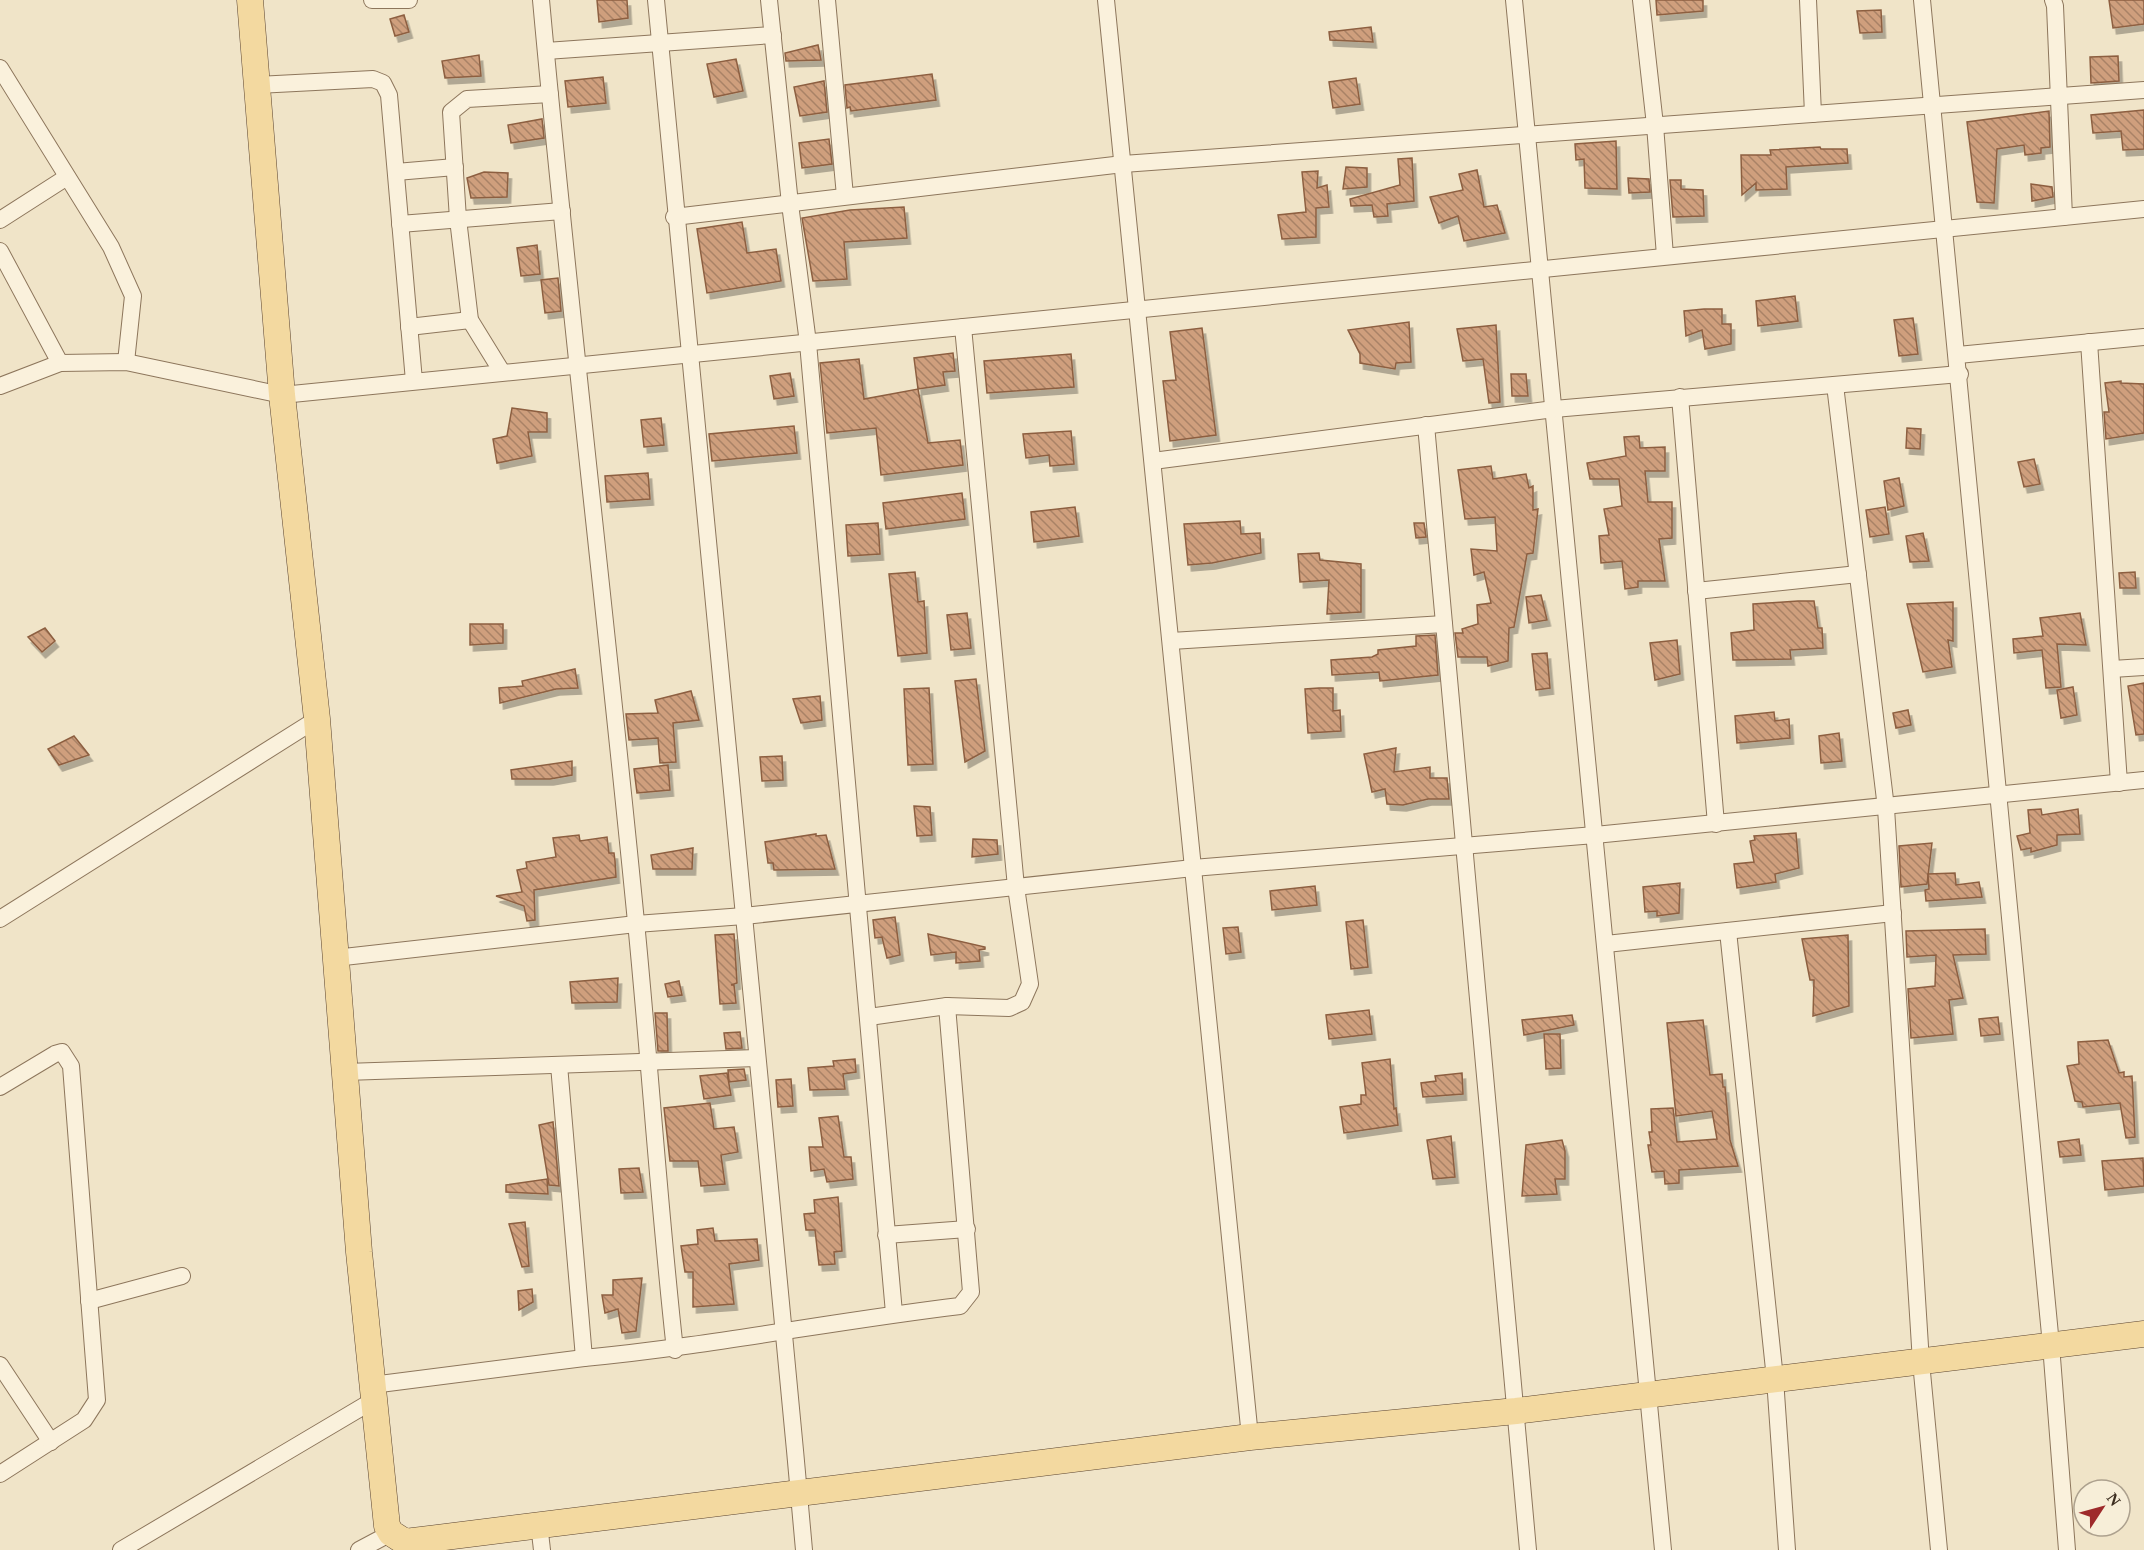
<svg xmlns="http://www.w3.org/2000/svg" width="2144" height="1550" font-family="Georgia,serif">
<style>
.building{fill:url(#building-back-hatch);stroke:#8d5f41;stroke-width:1.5;filter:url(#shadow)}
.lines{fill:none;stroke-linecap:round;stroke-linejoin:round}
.minor-casing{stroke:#8d765c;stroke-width:18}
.primary-casing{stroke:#5b4430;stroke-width:27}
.minor{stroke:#faf1dc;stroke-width:16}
.primary{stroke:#f3d9a0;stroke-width:26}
</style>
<defs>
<pattern id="building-back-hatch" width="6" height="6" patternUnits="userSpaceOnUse" patternTransform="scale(1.5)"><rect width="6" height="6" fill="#cf9f7d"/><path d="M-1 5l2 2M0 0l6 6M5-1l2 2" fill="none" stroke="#a98266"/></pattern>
<filter id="shadow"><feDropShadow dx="3.5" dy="6" stdDeviation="0" flood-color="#0004"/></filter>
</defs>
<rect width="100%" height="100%" fill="#f0e4c8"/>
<!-- building -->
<g class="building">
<polygon points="597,0 627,0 628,18 599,22"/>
<polygon points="1656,0 1703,0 1703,11 1657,15"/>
<polygon points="2109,0 2144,0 2144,24 2113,28"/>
<polygon points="1881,10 1882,32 1860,33 1857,11"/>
<polygon points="404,15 409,32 395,36 390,19"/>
<polygon points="1371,27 1373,42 1330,40 1329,32"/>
<polygon points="818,45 821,60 786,61 785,53"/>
<polygon points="479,55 481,76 445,78 442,61"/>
<polygon points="2118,56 2119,81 2091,83 2090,57"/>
<polygon points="736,59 743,91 714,97 707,64"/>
<polygon points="932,74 936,100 851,111 850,107 847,108 845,85"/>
<polygon points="603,77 606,103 568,107 565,81"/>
<polygon points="1356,78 1360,104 1333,108 1329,82"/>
<polygon points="824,81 827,112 800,116 794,87"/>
<polygon points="2144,110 2144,149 2123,150 2121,131 2093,133 2091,115"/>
<polygon points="2049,111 2050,147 2041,148 2041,153 2025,155 2024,145 1997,149 1994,203 1977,202 1967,122"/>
<polygon points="542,119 544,138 511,143 508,125"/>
<polygon points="829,139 832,164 802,168 799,143"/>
<polygon points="1616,141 1617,189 1585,188 1584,159 1576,160 1575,144"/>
<polygon points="1820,147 1821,149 1847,149 1848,163 1786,167 1787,189 1756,190 1756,183 1742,195 1741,155 1771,155 1770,150"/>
<polygon points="1412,158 1414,201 1387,204 1388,216 1374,217 1372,205 1351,206 1350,199 1400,185 1398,159"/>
<polygon points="1346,167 1367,168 1367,187 1343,189"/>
<polygon points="1477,170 1484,207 1497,205 1505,233 1464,241 1458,216 1439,223 1430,197 1463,190 1459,174"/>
<polygon points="1318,171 1317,188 1327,185 1329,207 1316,208 1316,237 1282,239 1278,215 1306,212 1302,172"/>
<polygon points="484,172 508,173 507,197 471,198 467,178"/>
<polygon points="1628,178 1649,179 1650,192 1629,193"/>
<polygon points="1670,180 1681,180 1681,189 1703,190 1704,216 1673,217"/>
<polygon points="2031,184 2052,187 2053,197 2032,201"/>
<polygon points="904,207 907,238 844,242 847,279 813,281 802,218 850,210"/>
<polygon points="742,222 747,253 776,249 781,281 707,293 697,229"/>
<polygon points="537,245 540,274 521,276 517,248"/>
<polygon points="558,278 561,311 545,313 541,280"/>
<polygon points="1795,296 1798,321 1758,326 1756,301"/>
<polygon points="1704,309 1722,309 1722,324 1731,324 1731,344 1705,349 1702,330 1686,336 1684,311"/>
<polygon points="1913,318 1918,354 1899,356 1894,320"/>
<polygon points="1409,322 1411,362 1396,363 1395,369 1360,363 1360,354 1348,330"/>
<polygon points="1496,325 1500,402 1489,403 1483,359 1463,361 1457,329"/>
<polygon points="1202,328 1216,435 1170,441 1163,381 1176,380 1170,332"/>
<polygon points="953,353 955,371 943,372 945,385 918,389 914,358"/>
<polygon points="1071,354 1074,387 987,393 984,361"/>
<polygon points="859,359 864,399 918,389 928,443 960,440 963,465 881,475 876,428 827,433 820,363"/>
<polygon points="790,373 794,396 774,399 770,376"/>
<polygon points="1511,374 1526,374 1528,396 1512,396"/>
<polygon points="2121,381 2121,383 2144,384 2144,433 2106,439 2104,412 2109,412 2105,383"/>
<polygon points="512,408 547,413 547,432 528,432 532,456 497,463 493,439 507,436"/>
<polygon points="661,418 664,445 644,447 641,420"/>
<polygon points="794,426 797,453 712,461 709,434"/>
<polygon points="1907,428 1921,429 1920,449 1906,448"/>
<polygon points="1071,431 1074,464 1050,466 1049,455 1026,458 1023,434"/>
<polygon points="1639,436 1640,448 1665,447 1665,471 1645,471 1648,502 1672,502 1672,538 1659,539 1665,581 1638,581 1638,587 1625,589 1622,561 1601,563 1599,536 1609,535 1604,509 1622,506 1619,479 1590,479 1587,463 1626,456 1624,437"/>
<polygon points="2034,459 2040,484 2024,487 2018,462"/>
<polygon points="1491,466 1493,479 1526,474 1529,488 1533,486 1533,510 1538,509 1533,553 1527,554 1514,627 1509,628 1508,661 1488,666 1487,657 1458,657 1455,633 1463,633 1462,629 1478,624 1477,605 1491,603 1484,572 1474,575 1471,549 1497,551 1495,517 1465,519 1458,470"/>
<polygon points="648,473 650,499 607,502 605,476"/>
<polygon points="1899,478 1904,506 1888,510 1884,481"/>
<polygon points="962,493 965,519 886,529 883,503"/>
<polygon points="1075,507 1079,536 1034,542 1031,512"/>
<polygon points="1885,507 1889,534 1870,537 1866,510"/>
<polygon points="1240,521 1241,534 1260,533 1261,553 1212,563 1188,565 1184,524"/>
<polygon points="878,523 880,554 848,556 846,525"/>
<polygon points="1414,523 1424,523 1426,537 1416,538"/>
<polygon points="1923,533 1929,561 1910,562 1906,536"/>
<polygon points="1319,553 1320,560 1361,564 1361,612 1327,614 1329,580 1300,582 1298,554"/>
<polygon points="915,572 918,602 924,601 927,653 898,656 889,574"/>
<polygon points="2135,572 2136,588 2120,588 2119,573"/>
<polygon points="1541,595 1547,620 1529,623 1526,597"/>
<polygon points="1798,601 1814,601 1818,628 1822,628 1823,648 1790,650 1791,659 1733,660 1731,633 1754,630 1753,604"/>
<polygon points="1953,602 1953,641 1948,640 1952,667 1923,672 1907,604"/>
<polygon points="967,613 971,648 951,650 947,615"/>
<polygon points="2080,613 2086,645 2057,644 2061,687 2046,688 2042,650 2014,653 2013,639 2043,636 2040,618"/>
<polygon points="470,624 503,624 503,643 470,645"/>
<polygon points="45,628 55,641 42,652 28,637"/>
<polygon points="1435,635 1438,675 1380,681 1379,672 1332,675 1331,660 1372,657 1378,654 1378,650 1416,646 1416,636"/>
<polygon points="1677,640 1680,674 1655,680 1650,643"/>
<polygon points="1547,653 1550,688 1536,690 1532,654"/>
<polygon points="575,669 578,688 556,689 500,703 499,688 523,686 522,681"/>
<polygon points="976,679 985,751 965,762 955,681"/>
<polygon points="2144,683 2144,734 2136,735 2128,686"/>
<polygon points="2073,687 2077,715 2061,718 2057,690"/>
<polygon points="929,688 933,764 908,765 904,689"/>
<polygon points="1319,688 1333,688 1333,711 1340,710 1341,731 1308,733 1305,689"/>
<polygon points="691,691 699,720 673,723 676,762 660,763 658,738 629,740 626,714 658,713 655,700"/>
<polygon points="820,696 822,720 801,723 793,699"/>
<polygon points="1908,710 1911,725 1896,728 1893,713"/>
<polygon points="1774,712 1775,721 1789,719 1790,738 1737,743 1735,716"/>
<polygon points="1839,733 1842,761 1821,763 1819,736"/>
<polygon points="74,736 89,755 59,765 48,749"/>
<polygon points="1396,748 1394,772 1430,767 1430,778 1447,778 1449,799 1428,799 1403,805 1387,804 1385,789 1372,792 1364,754"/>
<polygon points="782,756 783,780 762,781 760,757"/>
<polygon points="572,761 572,775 550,779 512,779 511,770"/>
<polygon points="668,765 670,790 637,793 634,769"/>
<polygon points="914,806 930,807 932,835 917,836"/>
<polygon points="2041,809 2042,815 2078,809 2080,834 2057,835 2057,845 2031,852 2031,848 2021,850 2017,836 2030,833 2028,810"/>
<polygon points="1796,833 1799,868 1775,874 1776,882 1737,888 1734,864 1754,862 1750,841 1755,840 1754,836"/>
<polygon points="816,834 816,836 826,835 835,869 774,870 773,863 768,863 765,842"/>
<polygon points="579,835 580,841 607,837 609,853 614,853 615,861 616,877 534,890 535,920 527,921 524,906 496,896 522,892 517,870 527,868 526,862 556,857 553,838"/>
<polygon points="973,839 997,840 998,854 972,857"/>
<polygon points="1932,843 1927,884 1901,887 1899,846"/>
<polygon points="693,848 692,869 653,869 651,855"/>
<polygon points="1955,873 1956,885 1979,882 1982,897 1926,901 1925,890 1929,889 1928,874"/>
<polygon points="1680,883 1679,913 1657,916 1657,911 1645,912 1643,887"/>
<polygon points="1315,886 1317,905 1272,910 1270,891"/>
<polygon points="895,917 900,955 887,958 882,937 875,938 873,920"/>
<polygon points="1363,920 1368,967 1351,969 1346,922"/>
<polygon points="1238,927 1241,952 1226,954 1223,928"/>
<polygon points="1985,929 1986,954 1953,955 1963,998 1949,1000 1953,1034 1911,1038 1908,989 1935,986 1936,955 1907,957 1906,931"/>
<polygon points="734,934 737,983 731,985 734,985 736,1003 720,1004 715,935"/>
<polygon points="928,934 985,947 985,949 979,950 980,961 956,963 956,952 931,955"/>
<polygon points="1848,935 1849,1006 1813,1016 1814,980 1810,980 1802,939"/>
<polygon points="618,978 617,1002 572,1003 570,982"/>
<polygon points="679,981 682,995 668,997 665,984"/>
<polygon points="1369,1010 1372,1034 1329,1039 1326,1015"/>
<polygon points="655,1013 667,1013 668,1051 658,1051"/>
<polygon points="1572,1015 1574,1025 1524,1035 1522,1020"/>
<polygon points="1998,1017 2000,1034 1981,1036 1979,1019"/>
<polygon points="1703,1020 1710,1075 1722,1074 1723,1087 1725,1087 1730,1140 1738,1166 1679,1170 1679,1183 1665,1184 1664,1171 1652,1172 1648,1145 1651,1145 1649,1132 1652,1132 1651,1109 1673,1108 1677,1142 1717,1139 1712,1111 1676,1116 1667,1023"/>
<polygon points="740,1032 742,1048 726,1049 724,1033"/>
<polygon points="1544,1034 1560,1034 1561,1068 1546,1069"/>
<polygon points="2108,1040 2119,1073 2124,1072 2124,1077 2132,1076 2135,1137 2126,1138 2120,1103 2083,1107 2082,1102 2075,1101 2067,1066 2079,1064 2078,1042"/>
<polygon points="855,1059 856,1072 843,1074 845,1089 810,1090 808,1068 834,1066 833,1061"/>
<polygon points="1390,1059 1394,1109 1396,1108 1398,1125 1344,1133 1340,1107 1361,1104 1361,1095 1366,1095 1362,1063"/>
<polygon points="744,1069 746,1080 729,1082 728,1070"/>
<polygon points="727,1073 731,1095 704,1099 700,1076"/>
<polygon points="1462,1073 1463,1094 1423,1097 1421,1083 1436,1081 1435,1076"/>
<polygon points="791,1079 793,1106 778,1107 776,1080"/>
<polygon points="710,1103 714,1129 734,1127 738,1152 721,1155 725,1184 701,1186 698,1161 670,1161 664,1108"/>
<polygon points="838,1116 844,1157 851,1157 853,1179 827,1182 824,1169 811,1171 809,1147 823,1147 819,1118"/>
<polygon points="553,1122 559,1186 549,1185 539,1125"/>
<polygon points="1451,1136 1455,1177 1433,1179 1427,1140"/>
<polygon points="2079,1139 2081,1155 2060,1157 2058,1142"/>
<polygon points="1562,1140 1565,1151 1565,1179 1555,1179 1557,1194 1522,1196 1526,1145"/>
<polygon points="2143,1158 2144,1186 2105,1190 2102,1161"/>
<polygon points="639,1168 643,1192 621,1193 619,1169"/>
<polygon points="547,1179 548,1194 506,1192 506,1185"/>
<polygon points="838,1197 842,1251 834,1252 835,1264 819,1265 815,1230 806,1230 804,1214 815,1213 814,1200"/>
<polygon points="525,1222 529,1266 522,1267 509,1224"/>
<polygon points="713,1228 715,1241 757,1239 759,1260 729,1264 734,1304 693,1307 693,1272 685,1272 681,1246 698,1244 697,1230"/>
<polygon points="642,1278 636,1331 622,1333 618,1309 605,1313 602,1295 613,1295 613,1280"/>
<polygon points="532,1289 533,1302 519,1310 518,1291"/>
</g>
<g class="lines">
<defs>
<g id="minor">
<polyline points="372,0 409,0"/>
<path d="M541,0C569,308 606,615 636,922C650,1065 659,1207 675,1350"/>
<path d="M656,0C701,517 758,1033 804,1550"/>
<polyline points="769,0 790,204 808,343 894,1313"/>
<polyline points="827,0 845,196"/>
<polyline points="1106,0 1250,1437"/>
<polyline points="1514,0 1663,1550"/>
<polyline points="1641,0 1655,125 1665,256"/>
<polyline points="1808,0 1813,114"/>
<polyline points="1922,0 2051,1345 2067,1550"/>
<polyline points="2053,0 2055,6 2064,217"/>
<polyline points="546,51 773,35"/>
<polyline points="0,68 111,247 133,296 126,362"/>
<polyline points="257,85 373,79 383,83 389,95 414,381"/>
<polyline points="396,172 455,167"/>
<polyline points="674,217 1123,164 2144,90"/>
<polyline points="0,220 67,177"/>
<polyline points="400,224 562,211"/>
<polyline points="0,251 60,363"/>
<polyline points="409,327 470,320"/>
<polyline points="2089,342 2119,783"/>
<polyline points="1958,355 2144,337"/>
<polyline points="502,372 470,320 458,219 451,112 467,99 550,94"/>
<polyline points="1835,385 1886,808 1921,1362 1939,1550"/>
<polyline points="0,386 60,363 126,362 282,395 2144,209"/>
<polyline points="1680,397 1716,824"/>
<polyline points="1426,425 1528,1550"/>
<polyline points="1153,461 1554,409 1960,374"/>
<polyline points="1696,591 1858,574"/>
<polyline points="1171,641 1444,624"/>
<polyline points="2112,669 2144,667"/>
<polyline points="0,919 317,719"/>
<polyline points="1728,931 1775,1379 1787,1550"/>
<polyline points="1606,944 1893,913"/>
<polyline points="335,958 636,924 744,916 1193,868 1595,835 2144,780"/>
<polyline points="869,1017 947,1006 1009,1008 1022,1002 1030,984 1016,887 963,327"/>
<path d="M559,1065L584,1358C710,1346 834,1321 960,1306L971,1292L947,1006"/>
<polyline points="345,1072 757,1058"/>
<polyline points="0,1087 55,1054 62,1052 71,1066 97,1400 84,1420 0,1474"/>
<polyline points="886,1235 967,1229"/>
<polyline points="89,1301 182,1276"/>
<polyline points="0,1365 51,1442"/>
<polyline points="372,1385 584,1358"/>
<polyline points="539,1524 542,1550"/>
<polyline points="121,1550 374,1400"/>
<polyline points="359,1550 391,1533"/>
</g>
<polyline id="primary" points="250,0 282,395 317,719 359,1252 387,1526 391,1533 405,1542 1250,1437 1516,1411 2144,1334"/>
</defs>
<!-- minor casing -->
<use href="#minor" class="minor-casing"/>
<!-- primary casing -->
<use href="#primary" class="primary-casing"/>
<!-- minor -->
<use href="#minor" class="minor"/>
<!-- primary -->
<use href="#primary" class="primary"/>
</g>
<!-- north arrow -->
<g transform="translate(2102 1508) rotate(54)"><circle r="28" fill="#f7eed8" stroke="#ada18e" stroke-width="1.5"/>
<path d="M0-4.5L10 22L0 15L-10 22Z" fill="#9e2a2b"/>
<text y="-9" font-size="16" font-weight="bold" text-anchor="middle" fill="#3d2e20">N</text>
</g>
</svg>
